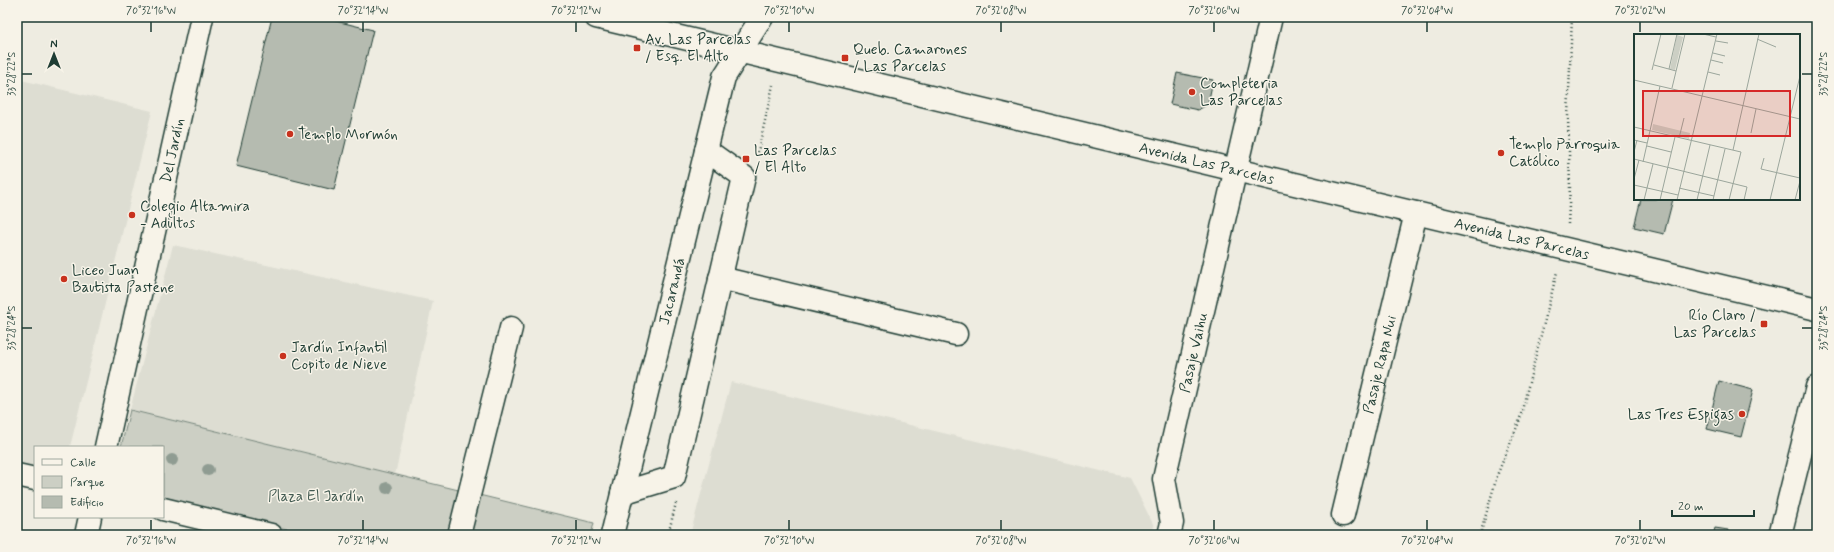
<svg xmlns="http://www.w3.org/2000/svg" width="1834" height="552" font-family="Mynerve,sans-serif">
<style>
.built{fill:#ddddd2}
.green{fill:#cccfc4;stroke:#76867c}
.building{fill:#b5bbb0;stroke:#1f3d34}
.lines{fill:none;stroke-linecap:round;stroke-linejoin:round}
.minor-casing{stroke:#1f3d34;stroke-width:25}
.major-casing{stroke:#1f3d34;stroke-width:25}
.path{stroke:#1f3d34;stroke-width:2.5;stroke-dasharray:1 3;stroke-linecap:butt}
.minor{stroke:#f7f3e8;stroke-width:22}
.major{stroke:#f7f3e8;stroke-width:22}
.tree{fill:#8f9c92}
.ticks{fill:none;stroke:#1f3d34;stroke-width:1.5}
.poi-dot{fill:#c8321e;stroke:#f7f3e8;stroke-width:1.5}
.labels{text-anchor:middle;stroke-width:3;stroke-linejoin:round;paint-order:stroke}
.poi-label{font-size:15px;fill:#1f3d34;stroke:#f7f3e8;text-anchor:start}
.street-label{font-size:15px;fill:#1f3d34;stroke:#f7f3e8}
.park-label{font-size:15px;fill:#425a51;stroke:#f7f3e8}
.inset-road{fill:none;stroke:#9ba69c;stroke-width:1}
.view{fill:#d62828;fill-opacity:0.15;stroke:#d62828;stroke-width:2}
.inset-edge{fill:none;stroke:#1f3d34;stroke-width:2}
.neatline{fill:none;stroke:#1f3d34;stroke-width:1.5}
.ticks-label{font-size:10px;text-anchor:middle;fill:#1f3d34}
</style>
<rect width="100%" height="100%" fill="#eeece1"/>
<filter id="ink" filterUnits="userSpaceOnUse"><feTurbulence type="fractalNoise" baseFrequency=".025" numOctaves="2"/><feDisplacementMap in="SourceGraphic" scale="8" xChannelSelector="R" yChannelSelector="G"/><feConvolveMatrix kernelMatrix="1 2 1 2 8 2 1 2 1" color-interpolation-filters="sRGB"/></filter>
<g filter="url(#ink)">
<!-- built -->
<g class="built">
<polygon points="17,79 152,111 70,447 35,447 35,469 17,465"/>
<polygon points="173,245 433,301 395,475 130,410"/>
<polygon points="731,382 1130,478 1154,526 1152,535 690,535"/>
</g>
<!-- green -->
<polygon class="green" points="130,410 594,523 591,535 312,535 163,499 163,447 121,447"/>
<!-- building -->
<g class="building">
<polygon points="272,17 319,17 373,30 334,190 236,166"/>
<polygon points="1177,73 1213,80 1208,104 1198,110 1170,104"/>
<polygon points="1641,199 1673,199 1664,234 1634,227"/>
<polygon points="1719,381 1753,390 1741,437 1707,429"/>
<polygon points="1817,454 1817,467 1814,466"/>
<polygon points="1715,528 1728,530 1727,535 1713,535"/>
</g>
<g class="lines">
<defs>
<g id="minor">
<polyline points="720,278 956,334"/>
<path id="s1" d="M106,447L202,17"/>
<polyline points="17,475 35,479"/>
<polyline points="622,493 674,477 744,177 706,150"/>
<polyline points="163,509 271,535"/>
<path id="s2" d="M1343,515L1416,213"/>
<polyline points="86,535 90,517"/>
<polyline points="459,535 511,328"/>
<path id="s3" d="M612,535L724,77L762,17"/>
<path id="s4" d="M1169,535L1172,523L1164,479L1271,17"/>
</g>
<g id="major">
<path id="s5" d="M596,17L1817,309"/>
<polyline points="1780,535 1817,387"/>
</g>
</defs>
<!-- minor casing -->
<use href="#minor" class="minor-casing"/>
<!-- major casing -->
<use href="#major" class="major-casing"/>
<!-- path -->
<g class="path">
<polyline points="757,156 773,85"/>
<polyline points="1568,224 1570,187 1568,117 1572,17"/>
<polyline points="668,535 676,503"/>
<polyline points="1480,535 1498,473 1519,422 1557,272"/>
</g>
<!-- minor -->
<use href="#minor" class="minor"/>
<!-- major -->
<use href="#major" class="major"/>
</g>
<!-- trees -->
<g class="tree">
<circle cx="172" cy="460" r="6"/>
<circle cx="208" cy="470" r="6"/>
<circle cx="387" cy="488" r="6"/>
</g>
</g>
<!-- ticks -->
<path class="ticks" d="M151,22V32M363,22V32M576,22V32M789,22V32M1001,22V32M1214,22V32M1427,22V32M1640,22V32M22,74H32M1802,74H1812M22,328H32M1802,328H1812M151,520V530M363,520V530M576,520V530M789,520V530M1001,520V530M1214,520V530M1427,520V530M1640,520V530"/>
<!-- markers -->
<g class="poi-dot">
<rect x="633" y="44" width="8" height="8" rx="2"/>
<rect x="841" y="54" width="8" height="8" rx="2"/>
<circle cx="1192" cy="92" r="4"/>
<circle cx="290" cy="134" r="4"/>
<circle cx="1501" cy="153" r="4"/>
<rect x="742" y="155" width="8" height="8" rx="2"/>
<circle cx="132" cy="215" r="4"/>
<circle cx="64" cy="279" r="4"/>
<rect x="1760" y="320" width="8" height="8" rx="2"/>
<circle cx="283" cy="356" r="4"/>
<circle cx="1742" cy="414" r="4"/>
</g>
<g class="labels">
<!-- poi labels -->
<g class="poi-label">
<text x="645" y="44">Av. Las Parcelas<tspan x="645" dy="17">/ Esq. El Alto</tspan></text>
<text x="853" y="54">Queb. Camarones<tspan x="853" dy="17">/ Las Parcelas</tspan></text>
<text x="1200" y="88">Completeria<tspan x="1200" dy="17">Las Parcelas</tspan></text>
<text x="298" y="139">Templo Mormón</text>
<text x="1509" y="149">Templo Parroquia<tspan x="1509" dy="17">Católico</tspan></text>
<text x="754" y="155">Las Parcelas<tspan x="754" dy="17">/ El Alto</tspan></text>
<text x="140" y="211">Colegio Altamira<tspan x="140" dy="17">- Adultos</tspan></text>
<text x="72" y="275">Liceo Juan<tspan x="72" dy="17">Bautista Pastene</tspan></text>
<text x="1756" y="320" text-anchor="end">Río Claro /<tspan x="1756" dy="17">Las Parcelas</tspan></text>
<text x="291" y="352">Jardín Infantil<tspan x="291" dy="17">Copito de Nieve</tspan></text>
<text x="1734" y="419" text-anchor="end">Las Tres Espigas</text>
</g>
<!-- street labels -->
<g class="street-label">
<text dy="5" stroke="none"><textPath href="#s1" startOffset="304">Del Jardín</textPath></text>
<text dy="5" stroke="none"><textPath href="#s5" startOffset="628">Avenida Las Parcelas</textPath></text>
<text dy="5" stroke="none"><textPath href="#s5" startOffset="952">Avenida Las Parcelas</textPath></text>
<text dy="5" stroke="none"><textPath href="#s3" startOffset="251">Jacarandá</textPath></text>
<text dy="5" stroke="none"><textPath href="#s4" startOffset="187">Pasaje Vaihu</textPath></text>
<text dy="5" stroke="none"><textPath href="#s2" startOffset="155">Pasaje Rapa Nui</textPath></text>
</g>
<!-- park labels -->
<g class="park-label">
<text x="316" y="501">Plaza El Jardín</text>
</g>
</g>
<!-- overview -->
<g transform="translate(1634 34)">
<rect width="166" height="166" fill="#eeece1"/>
<path d="M43,1L49,3L41,36L36,35ZM19,90L56,99L55,105L18,96Z" fill="#cccfc4"/>
<path class="inset-road" d="M69,0L82,3M123,5L142,13M82,7L94,9M79,19L91,22M77,26L89,29M20,31L42,37M35,35L43,0M18,36L27,0M74,38L86,41M0,46L166,85M38,54L51,0M0,93L107,118L95,166M117,99L122,75M45,104L50,84M0,106L13,109M13,112L37,118M99,116L125,0M0,118L3,106M130,124L127,135L166,144M0,125L113,153L110,166M9,128L26,52M0,145L5,126M0,151L44,161M45,154L80,162M10,166L19,130M26,166L41,103M43,166L83,0M63,166L76,111M79,166L91,115M136,166L166,42M161,166L166,147"/>
<path class="view" d="M9,57H156V102H9Z"/>
<rect width="166" height="166" class="inset-edge"/>
</g>
<!-- margin -->
<rect width="1834" height="552" fill="none" stroke="#f7f3e8" stroke-width="44"/>
<!-- legend -->
<rect x="34" y="446" width="130" height="72" fill="#f7f3e8" stroke="#a1aaa0"/>
<rect x="42" y="459" width="20" height="6" fill="#f7f3e8" stroke="#a1aaa0"/>
<text x="70" y="466" font-size="12" fill="#1f3d34">Calle</text>
<rect x="42" y="476" width="20" height="12" fill="#cccfc4" stroke="#a1aaa0"/>
<text x="70" y="486" font-size="12" fill="#1f3d34">Parque</text>
<rect x="42" y="496" width="20" height="12" fill="#b5bbb0" stroke="#a1aaa0"/>
<text x="70" y="506" font-size="12" fill="#1f3d34">Edificio</text>
<!-- north arrow -->
<g transform="translate(54 54)" stroke="#f7f3e8" stroke-width="3" paint-order="stroke">
<path d="M0-3L7 15L0 10L-7 15Z" fill="#1f3d34"/>
<text y="-6" font-size="11" font-weight="bold" text-anchor="middle" fill="#1f3d34">N</text>
</g>
<!-- scale -->
<path d="M1672 510v6h82v-6" fill="none" stroke="#1f3d34" stroke-width="2"/>
<text x="1678" y="510" font-size="12" fill="#1f3d34" stroke="#f7f3e8" stroke-width="3" paint-order="stroke">20 m</text>
<rect x="22" y="22" width="1790" height="508" class="neatline"/>
<g class="ticks-label">
<text x="151" y="14">70°32'16"W</text>
<text x="363" y="14">70°32'14"W</text>
<text x="576" y="14">70°32'12"W</text>
<text x="789" y="14">70°32'10"W</text>
<text x="1001" y="14">70°32'08"W</text>
<text x="1214" y="14">70°32'06"W</text>
<text x="1427" y="14">70°32'04"W</text>
<text x="1640" y="14">70°32'02"W</text>
<text transform="translate(11 74) rotate(-90)" y="4">33°28'22"S</text>
<text transform="translate(1823 74) rotate(-90)" y="4">33°28'22"S</text>
<text transform="translate(11 328) rotate(-90)" y="4">33°28'24"S</text>
<text transform="translate(1823 328) rotate(-90)" y="4">33°28'24"S</text>
<text x="151" y="544">70°32'16"W</text>
<text x="363" y="544">70°32'14"W</text>
<text x="576" y="544">70°32'12"W</text>
<text x="789" y="544">70°32'10"W</text>
<text x="1001" y="544">70°32'08"W</text>
<text x="1214" y="544">70°32'06"W</text>
<text x="1427" y="544">70°32'04"W</text>
<text x="1640" y="544">70°32'02"W</text>
</g>
</svg>
